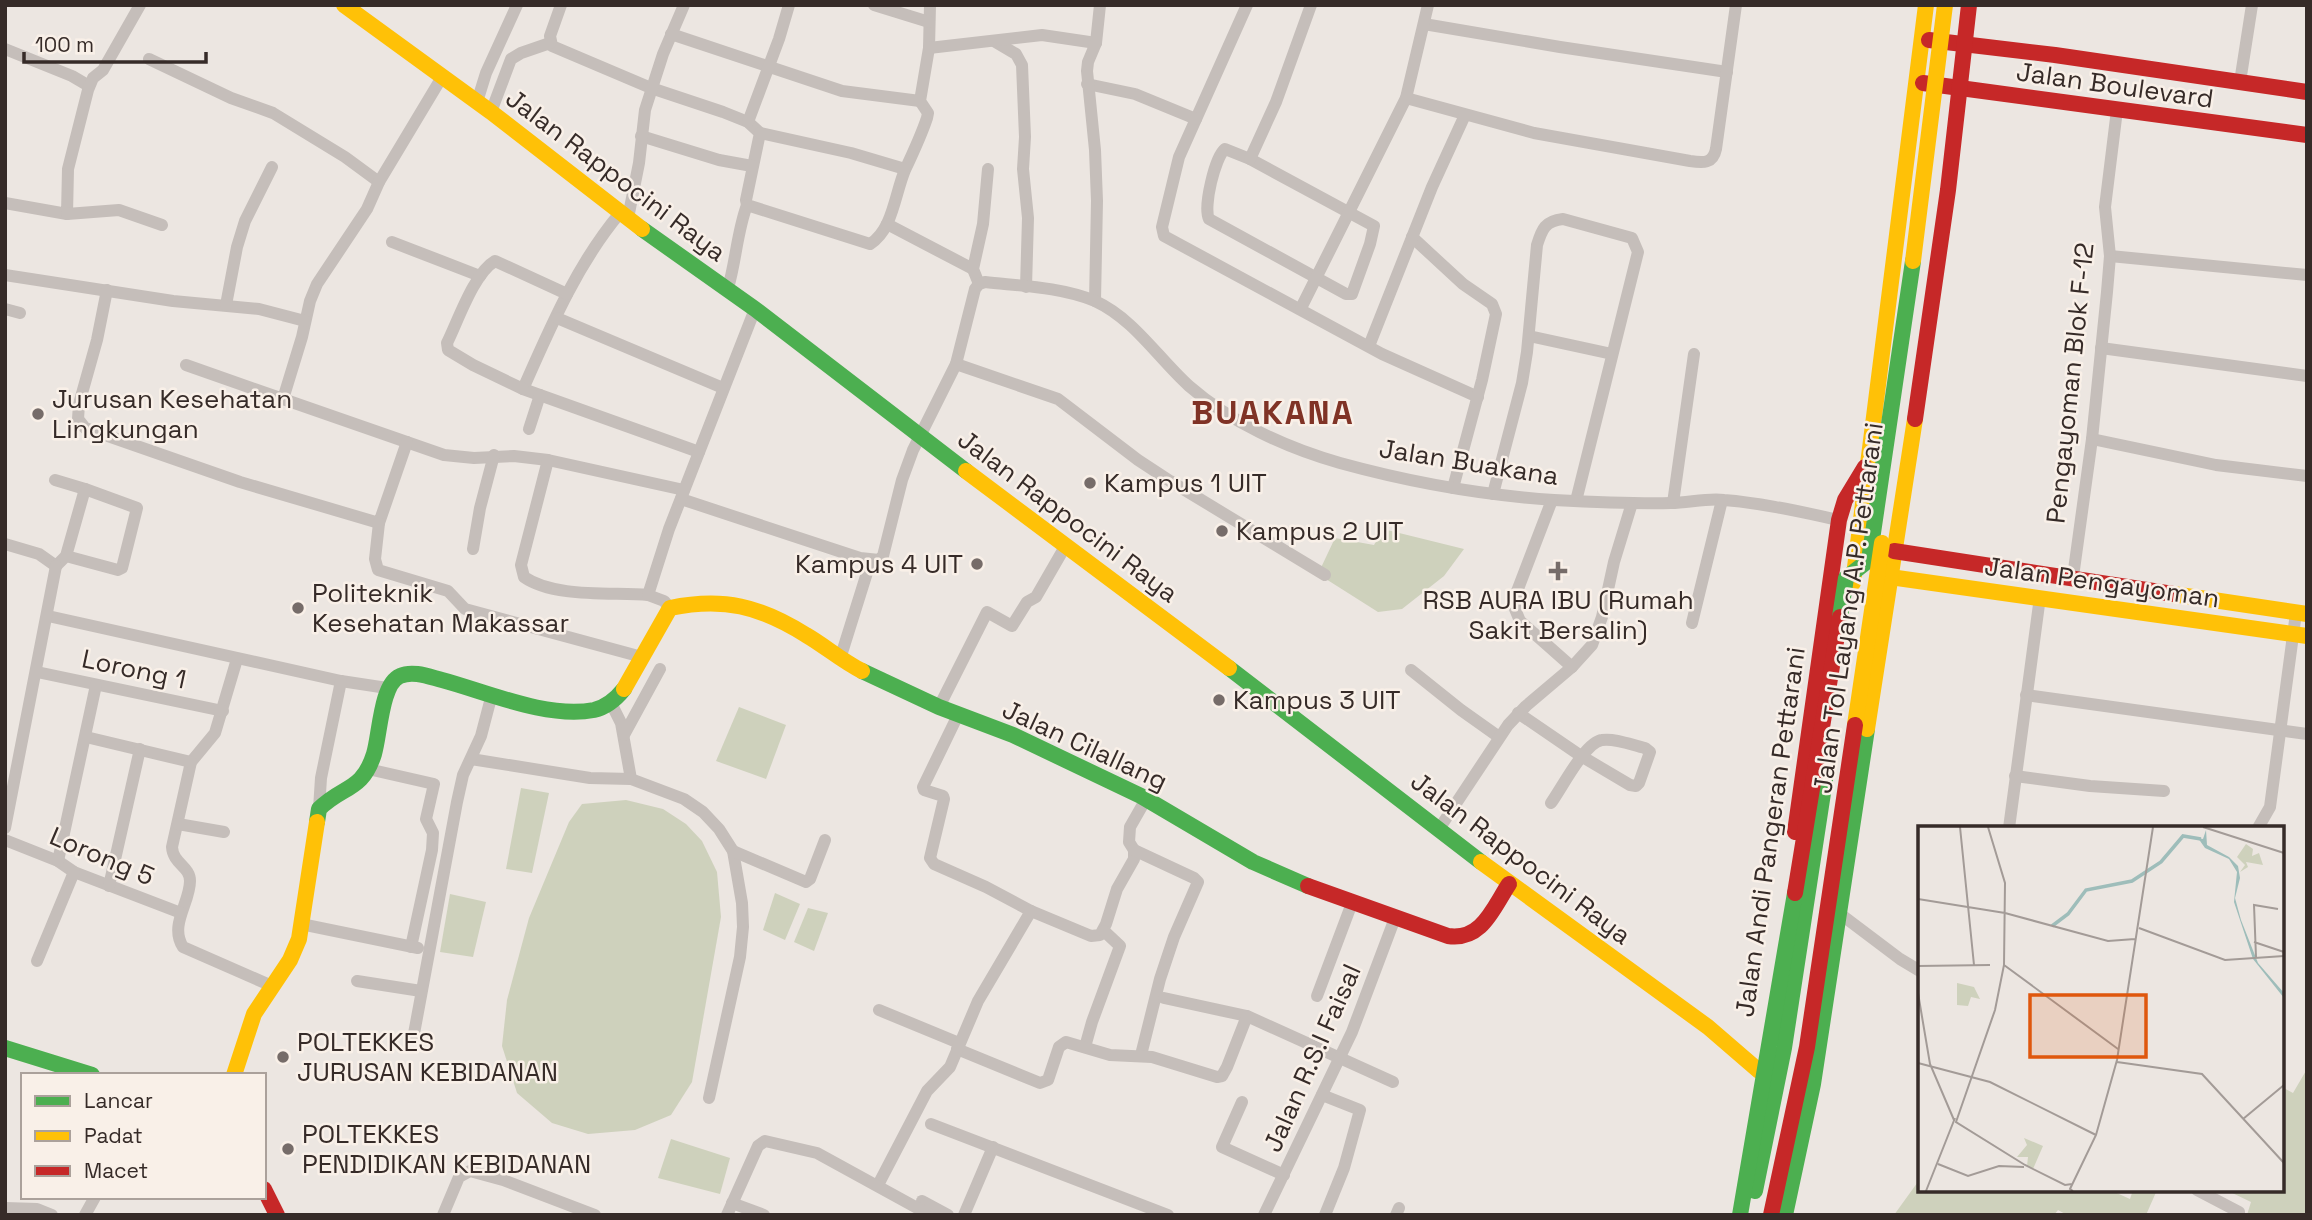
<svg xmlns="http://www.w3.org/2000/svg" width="2312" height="1220" font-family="'Space Grotesk',sans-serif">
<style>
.green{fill:#ced1bc}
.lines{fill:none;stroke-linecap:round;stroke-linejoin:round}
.street{stroke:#c5beba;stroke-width:12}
.fast{stroke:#4caf50;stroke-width:16}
.slow{stroke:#ffc107;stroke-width:16}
.jam{stroke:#c62828;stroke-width:16}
.fast-bridge{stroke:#4caf50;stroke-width:16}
.slow-bridge{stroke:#ffc107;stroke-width:16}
.jam-bridge{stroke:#c62828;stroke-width:16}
.poi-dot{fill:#766c69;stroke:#f9f0e8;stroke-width:2.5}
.labels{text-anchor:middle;stroke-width:5;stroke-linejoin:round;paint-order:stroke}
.street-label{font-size:26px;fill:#362b28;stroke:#f9f0e8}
.poi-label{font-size:26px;fill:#362b28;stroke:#f9f0e8;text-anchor:start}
.district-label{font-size:33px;font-weight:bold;letter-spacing:2px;fill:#803326;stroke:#f9f0e8}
.inset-river{fill:none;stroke:#9ebdba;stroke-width:3.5}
.inset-road{fill:none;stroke:#a39b97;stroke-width:2}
.view{fill:#df570d;fill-opacity:0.15;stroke:#df570d;stroke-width:3.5}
.inset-edge{fill:none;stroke:#362b28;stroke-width:3.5}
</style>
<rect width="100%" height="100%" fill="#ece6e1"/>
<!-- green -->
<g class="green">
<polygon points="1383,529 1464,549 1444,576 1402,609 1378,612 1318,574 1335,538 1374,545"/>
<polygon points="739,707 786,725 766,779 716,761"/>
<polygon points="521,788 549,793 532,873 506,869"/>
<polygon points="626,800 663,809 686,824 702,841 717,872 721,917 692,1082 671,1115 635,1130 588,1134 552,1123 517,1093 502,1046 507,1000 529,918 569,822 582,804"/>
<polygon points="775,893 800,904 785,940 763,930"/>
<polygon points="450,894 486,902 473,957 440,952"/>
<polygon points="808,908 828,913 814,951 794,942"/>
<polygon points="2307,1069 2307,1215 2247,1215 2251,1202 2226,1190 2282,1190 2282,1087 2293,1093"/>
<polygon points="671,1139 730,1158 720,1194 658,1178"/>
<polygon points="1920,1179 1920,1190 2110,1190 2130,1199 2133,1190 2157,1190 2146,1215 2067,1215 2058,1210 2054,1215 1894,1215"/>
</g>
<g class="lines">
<!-- street -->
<g class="street">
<path d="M561,5L550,36L552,46L651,88L723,112L748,122L760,133L746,200L747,205L870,244C893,230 895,193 905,170C913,153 921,136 927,118L928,113L920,101L929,48L930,5"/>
<polyline points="874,5 929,22"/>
<polyline points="1247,5 1179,157 1162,227 1164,236 1382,354 1478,397"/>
<polyline points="1424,24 1560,47 1727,72"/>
<polyline points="671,34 842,91 920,101"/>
<polyline points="994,41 1016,54 1022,65 1025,137 1023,169 1028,218 1026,287"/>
<polyline points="929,48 1042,35 1096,43"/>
<polyline points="5,49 72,76 89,86"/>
<polyline points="149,59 231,98 273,113 345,157 379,182"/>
<polyline points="442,77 379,182 367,209 317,284 310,301 302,337 283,399 444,455 474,458 514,456 548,460 684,490"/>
<polyline points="2240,82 2252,5"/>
<polyline points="1087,84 1135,94 1196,119"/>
<path d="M1406,98L1534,133L1690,161C1703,163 1713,164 1716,149L1736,5"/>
<polyline points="477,102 486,73 517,5"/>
<polyline points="491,112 511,59 521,53 550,43"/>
<polyline points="748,122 779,39 789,5"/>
<polyline points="760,133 851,153 905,169"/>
<polyline points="641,136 719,160 752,166"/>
<path d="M1225,149L1250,159L1374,226L1370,244L1352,294H1346L1209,219C1203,207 1215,157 1225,149Z"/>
<polyline points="1250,159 1276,102 1311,5"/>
<polyline points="5,203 67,214 68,169 88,90 93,78 103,70 140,5"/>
<path d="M620,213C577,264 550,328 523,389L699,452"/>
<polyline points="67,214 119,210 162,225"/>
<polyline points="628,218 639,163 645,110 663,54 684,5"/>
<polyline points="887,224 973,269"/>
<polyline points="1412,237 1463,284 1492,304 1496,314 1482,380 1453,488"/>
<polyline points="392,242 480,276"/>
<polyline points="2110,256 2307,275"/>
<polyline points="5,275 173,301 259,309 305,321"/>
<polyline points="979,284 973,269 983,224 988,169"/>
<path d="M728,288C736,261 737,232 747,205"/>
<polyline points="107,290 97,340 79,404 78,419 85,428 240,482 379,523 407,442"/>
<polyline points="1095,301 1097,201 1095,150 1087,71 1088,62 1096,43 1100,5"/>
<polyline points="226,305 237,247 245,221 272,167"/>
<polyline points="1301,308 1406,98 1428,5"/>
<polyline points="5,309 20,313"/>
<polyline points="557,318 723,388"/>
<polyline points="1529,336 1612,354"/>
<polyline points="1369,346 1432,187 1465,115"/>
<polyline points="2101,348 2307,376"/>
<polyline points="956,364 1058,399 1138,460 1170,481 1325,575"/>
<polyline points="186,365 283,399"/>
<path d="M523,389L473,365L448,350L447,343C458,321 474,273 495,261L567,294"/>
<polyline points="529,429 540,395"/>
<polyline points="2092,439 2216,465 2307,476"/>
<path d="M548,460L521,565L524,577C554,598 612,592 648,595"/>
<polyline points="55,480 85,489"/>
<path d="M1493,494L1522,383L1527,352L1537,245C1542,229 1545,221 1563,219L1632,238L1638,252L1576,501"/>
<path d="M681,499L860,558L879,560L883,556L902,480L913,450L956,364L975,289L979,284L985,282C1021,286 1061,287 1095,301C1134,319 1158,358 1189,386C1230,422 1287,448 1340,463C1409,482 1482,495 1554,500C1593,502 1632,504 1671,503C1688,503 1706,498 1724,500C1762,503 1801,512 1839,520"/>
<polyline points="1552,500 1516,594 1515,609 1520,621 1572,667"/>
<polyline points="1673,503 1694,354"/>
<polyline points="379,523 375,559 378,570 448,591 465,609 642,657"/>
<polyline points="5,544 39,554 56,566"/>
<polyline points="473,549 480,508 494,455"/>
<polyline points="56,566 66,556 85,489 137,508 122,568 118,570 66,556"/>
<polyline points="2073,577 2092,439 2107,292 2110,256 2105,207 2117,110"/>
<polyline points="670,608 664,601 648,595 669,529 755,309"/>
<polyline points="48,616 341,681 387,688"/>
<polyline points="1692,623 1722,500"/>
<path d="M237,659L215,733L191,762L172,847C173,864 190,866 190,881C190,903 169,925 183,947L272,986"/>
<polyline points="840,659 871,560"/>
<polyline points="1411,670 1461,710 1499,737"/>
<polyline points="37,672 223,711"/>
<polyline points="2026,695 2307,734"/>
<polyline points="611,703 621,723 631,779 684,799 703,812 719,829 733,851 742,903 743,927 740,957 709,1098"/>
<polyline points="939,707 987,612 1012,626 1027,602 1036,597 1066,545"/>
<path d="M1518,713L1581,756L1630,785L1636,786L1639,783L1650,752L1645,748C1632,745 1615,738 1602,740C1585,742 1562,788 1551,803"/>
<polyline points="958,715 923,787 924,790 943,796 944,799 930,858 934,864 986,887 1031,911 1091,936 1100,935 1106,924 1117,889 1134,859 1134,850 1129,842 1130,827 1146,799"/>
<polyline points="624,735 660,669"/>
<polyline points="86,737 191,762"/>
<polyline points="471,759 590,778 631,779"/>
<polyline points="368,769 434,784 426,819 433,833 432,850 411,947"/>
<polyline points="2015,776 2090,786 2164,791"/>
<polyline points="319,809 321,778 341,681"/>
<polyline points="178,824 224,832"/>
<polyline points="5,828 56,566"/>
<polyline points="2009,828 2040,597"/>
<polyline points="2258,828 2270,807 2296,613"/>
<polyline points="1439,829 1508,725 1526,706 1572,667 1592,645 1602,617 1614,562 1632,503"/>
<polyline points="5,840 58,861 74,872 181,913"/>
<polyline points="1134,850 1194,878 1198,882 1174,937 1160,979 1141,1055"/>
<polyline points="733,851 806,882 810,879 825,840"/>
<polyline points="58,861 96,685"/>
<polyline points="109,886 140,749"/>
<polyline points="1839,913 1900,959 1920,971"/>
<polyline points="301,924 418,948"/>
<polyline points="37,961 74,872"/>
<polyline points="357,981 421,991"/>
<polyline points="1317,996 1352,903"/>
<polyline points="1164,998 1247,1016"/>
<polyline points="879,1010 959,1043"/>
<polyline points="413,1039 457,802 463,775 481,736 492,694"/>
<polyline points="1085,1047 1092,1022 1120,946 1104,931"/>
<polyline points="957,1049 1040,1083 1048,1080 1059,1047 1066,1042 1110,1055 1152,1057 1217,1077 1222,1076 1227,1067 1247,1016 1393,1082"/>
<polyline points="1322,1095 1360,1110 1344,1168 1325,1215"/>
<polyline points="1242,1102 1222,1147 1284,1175"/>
<polyline points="931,1124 1168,1215"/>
<polyline points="878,1185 927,1091 950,1067 978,1001 1031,911"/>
<polyline points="2197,1190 2239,1212 2239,1215"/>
<polyline points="922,1201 948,1215"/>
<polyline points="732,1203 764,1215"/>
<polyline points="5,1208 37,1209 52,1215"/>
<polyline points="85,1215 95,1197"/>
<polyline points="443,1215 459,1177 470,1171 503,1180 595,1215"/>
<polyline points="727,1215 758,1146 765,1141 817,1153 930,1215"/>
<polyline points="964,1215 993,1147"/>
<polyline points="1264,1215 1352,1032 1395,918"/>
<polyline points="1396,1215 1399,1208"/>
</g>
<!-- fast -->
<g class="fast">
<polyline points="642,229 755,309 966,471"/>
<polyline points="1229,668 1481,862"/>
<polyline points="862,671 939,707 1013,735 1141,796 1253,862 1308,886"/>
<path d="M317,822L319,809C343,785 362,792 374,754C380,734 381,684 400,676C413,670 430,677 442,680C487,692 547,719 594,710C607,707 616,699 624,689"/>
<polyline points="5,1048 92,1075"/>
<polyline points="1755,1191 1784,1048 1825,780"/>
<polyline points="1785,1215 1813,1084 1867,729"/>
</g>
<!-- slow -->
<g class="slow">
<polyline points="344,5 491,112 642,229"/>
<polyline points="966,471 1229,668"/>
<polyline points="1890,577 2307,636"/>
<polyline points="1853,583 1926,5"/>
<polyline points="2173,594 2307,614"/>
<path d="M624,689L670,608C723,597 760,606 806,635C825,646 842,661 862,671"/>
<polyline points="1867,729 1915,419"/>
<polyline points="1481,862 1708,1027 1759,1071"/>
<polyline points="234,1075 254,1014 290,960 299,939 317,822"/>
</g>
<!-- jam -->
<g class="jam">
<polyline points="1929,40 2055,55 2307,92"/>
<polyline points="1923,83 2307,135"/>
<polyline points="1915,419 1948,190 1969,5"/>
<polyline points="1894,551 2173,594"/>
<polyline points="1795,832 1839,520 1845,500 1865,467"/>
<path d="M1308,886L1448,936C1482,941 1493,908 1509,884"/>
<polyline points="264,1189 277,1215"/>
</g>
<!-- fast-bridge -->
<g class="fast-bridge">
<polyline points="1840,617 1846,578 1869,560 1913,261"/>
<polyline points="1740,1215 1795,893"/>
</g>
<!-- slow-bridge -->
<g class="slow-bridge">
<polyline points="1913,261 1945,5"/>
<polyline points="1855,725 1882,543"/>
</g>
<!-- jam-bridge -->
<g class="jam-bridge">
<polyline points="1795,893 1840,617"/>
<polyline points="1771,1215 1807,1047 1855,725"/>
</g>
</g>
<!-- markers -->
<g class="poi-dot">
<circle cx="38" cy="414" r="7"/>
<circle cx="1090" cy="483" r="7"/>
<circle cx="1222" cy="531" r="7"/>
<circle cx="977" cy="564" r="7"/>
<path d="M1554.5 560.5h7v7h7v7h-7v7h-7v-7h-7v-7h7z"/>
<circle cx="298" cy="608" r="7"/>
<circle cx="1219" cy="700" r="7"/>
<circle cx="283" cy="1057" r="7"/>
<circle cx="288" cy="1149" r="7"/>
</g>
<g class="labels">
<!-- street labels -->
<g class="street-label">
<text transform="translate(2115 85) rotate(8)" y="9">Jalan Boulevard</text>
<text transform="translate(616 175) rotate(37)" y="9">Jalan Rappocini Raya</text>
<text transform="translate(2070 383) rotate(-84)" y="9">Pengayoman Blok F-12</text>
<text transform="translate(1469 462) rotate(9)" y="9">Jalan Buakana</text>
<text transform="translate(1068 516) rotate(37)" y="9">Jalan Rappocini Raya</text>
<text transform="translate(2102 582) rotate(8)" y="9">Jalan Pengayoman</text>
<text transform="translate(1848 608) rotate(-82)" y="9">Jalan Tol Layang A.P. Pettarani</text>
<text transform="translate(134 669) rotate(12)" y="9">Lorong 1</text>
<text transform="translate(1085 745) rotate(25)" y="9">Jalan Cilallang</text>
<text transform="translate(1770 832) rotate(-82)" y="9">Jalan Andi Pangeran Pettarani</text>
<text transform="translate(102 856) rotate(23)" y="9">Lorong 5</text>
<text transform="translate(1521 858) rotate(37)" y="9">Jalan Rappocini Raya</text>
<text transform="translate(1312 1058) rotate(-66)" y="9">Jalan R.S.I Faisal</text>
</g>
<!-- poi labels -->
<g class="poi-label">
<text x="52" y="408">Jurusan Kesehatan<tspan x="52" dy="30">Lingkungan</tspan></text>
<text x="1104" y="492">Kampus 1 UIT</text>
<text x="1236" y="540">Kampus 2 UIT</text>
<text x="963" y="573" text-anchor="end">Kampus 4 UIT</text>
<text x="312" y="602">Politeknik<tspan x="312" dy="30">Kesehatan Makassar</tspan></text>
<text x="1558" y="609" text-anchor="middle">RSB AURA IBU (Rumah<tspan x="1558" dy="30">Sakit Bersalin)</tspan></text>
<text x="1233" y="709">Kampus 3 UIT</text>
<text x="297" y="1051">POLTEKKES<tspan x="297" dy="30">JURUSAN KEBIDANAN</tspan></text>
<text x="302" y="1143">POLTEKKES<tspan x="302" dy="30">PENDIDIKAN KEBIDANAN</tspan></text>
</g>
<!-- district labels -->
<g class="district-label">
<text x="1273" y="424">BUAKANA</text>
</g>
</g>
<!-- overview -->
<g transform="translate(1918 826)">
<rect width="366" height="366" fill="#ece6e1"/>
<path d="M328,18L335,23L334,30L341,27L345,39L328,36L330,41L322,46L327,39L319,31ZM39,157L56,161L62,173L53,171L50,180L39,179ZM106,312L125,320L115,343L109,340L110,331H99L109,319Z" fill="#ced1bc"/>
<path d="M288,4L289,19L311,31L320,40L322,52L317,72L323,94L340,137L366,167V172L335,133L316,76L319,46L311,33L287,22L280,12L285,13Z" fill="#9ebdba"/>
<path class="inset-river" d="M134,100L150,88L168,64L214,55L243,36L265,10L283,13"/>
<path class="inset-road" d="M42,1L56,139M70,1L87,57L86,139L77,184L38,296L107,339L147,359L154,358M285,1L366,27M0,73L87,87L190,115L217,113M221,102L307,134L366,130M336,116L366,126M338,131L336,79L360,83M86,139L200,223M0,140L72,139M0,167L12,238L36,294M199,236L284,248L366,337M0,237L72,256L178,309M325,293L366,259M20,338L50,350L81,340L106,341M8,365L37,292M155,365L152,363L178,309L199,234L235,1"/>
<path class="view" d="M112,169H228V231H112Z"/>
<rect width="366" height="366" class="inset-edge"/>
</g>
<!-- border -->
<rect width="2312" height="1220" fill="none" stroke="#362b28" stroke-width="14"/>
<!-- legend -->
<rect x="21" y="1073" width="245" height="126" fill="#f9f0e8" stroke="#aba19b" stroke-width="2"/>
<rect x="35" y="1096" width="35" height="10" fill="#4caf50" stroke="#aba19b" stroke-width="2"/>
<text x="84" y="1108" font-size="21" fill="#362b28">Lancar</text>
<rect x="35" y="1131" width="35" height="10" fill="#ffc107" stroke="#aba19b" stroke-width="2"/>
<text x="84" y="1143" font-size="21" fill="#362b28">Padat</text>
<rect x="35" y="1166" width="35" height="10" fill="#c62828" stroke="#aba19b" stroke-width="2"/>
<text x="84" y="1178" font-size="21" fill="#362b28">Macet</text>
<!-- scale -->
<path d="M24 52v10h182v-10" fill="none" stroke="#362b28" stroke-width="3.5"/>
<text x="35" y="52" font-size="21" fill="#362b28" stroke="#f9f0e8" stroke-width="5" paint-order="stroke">100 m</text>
</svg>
